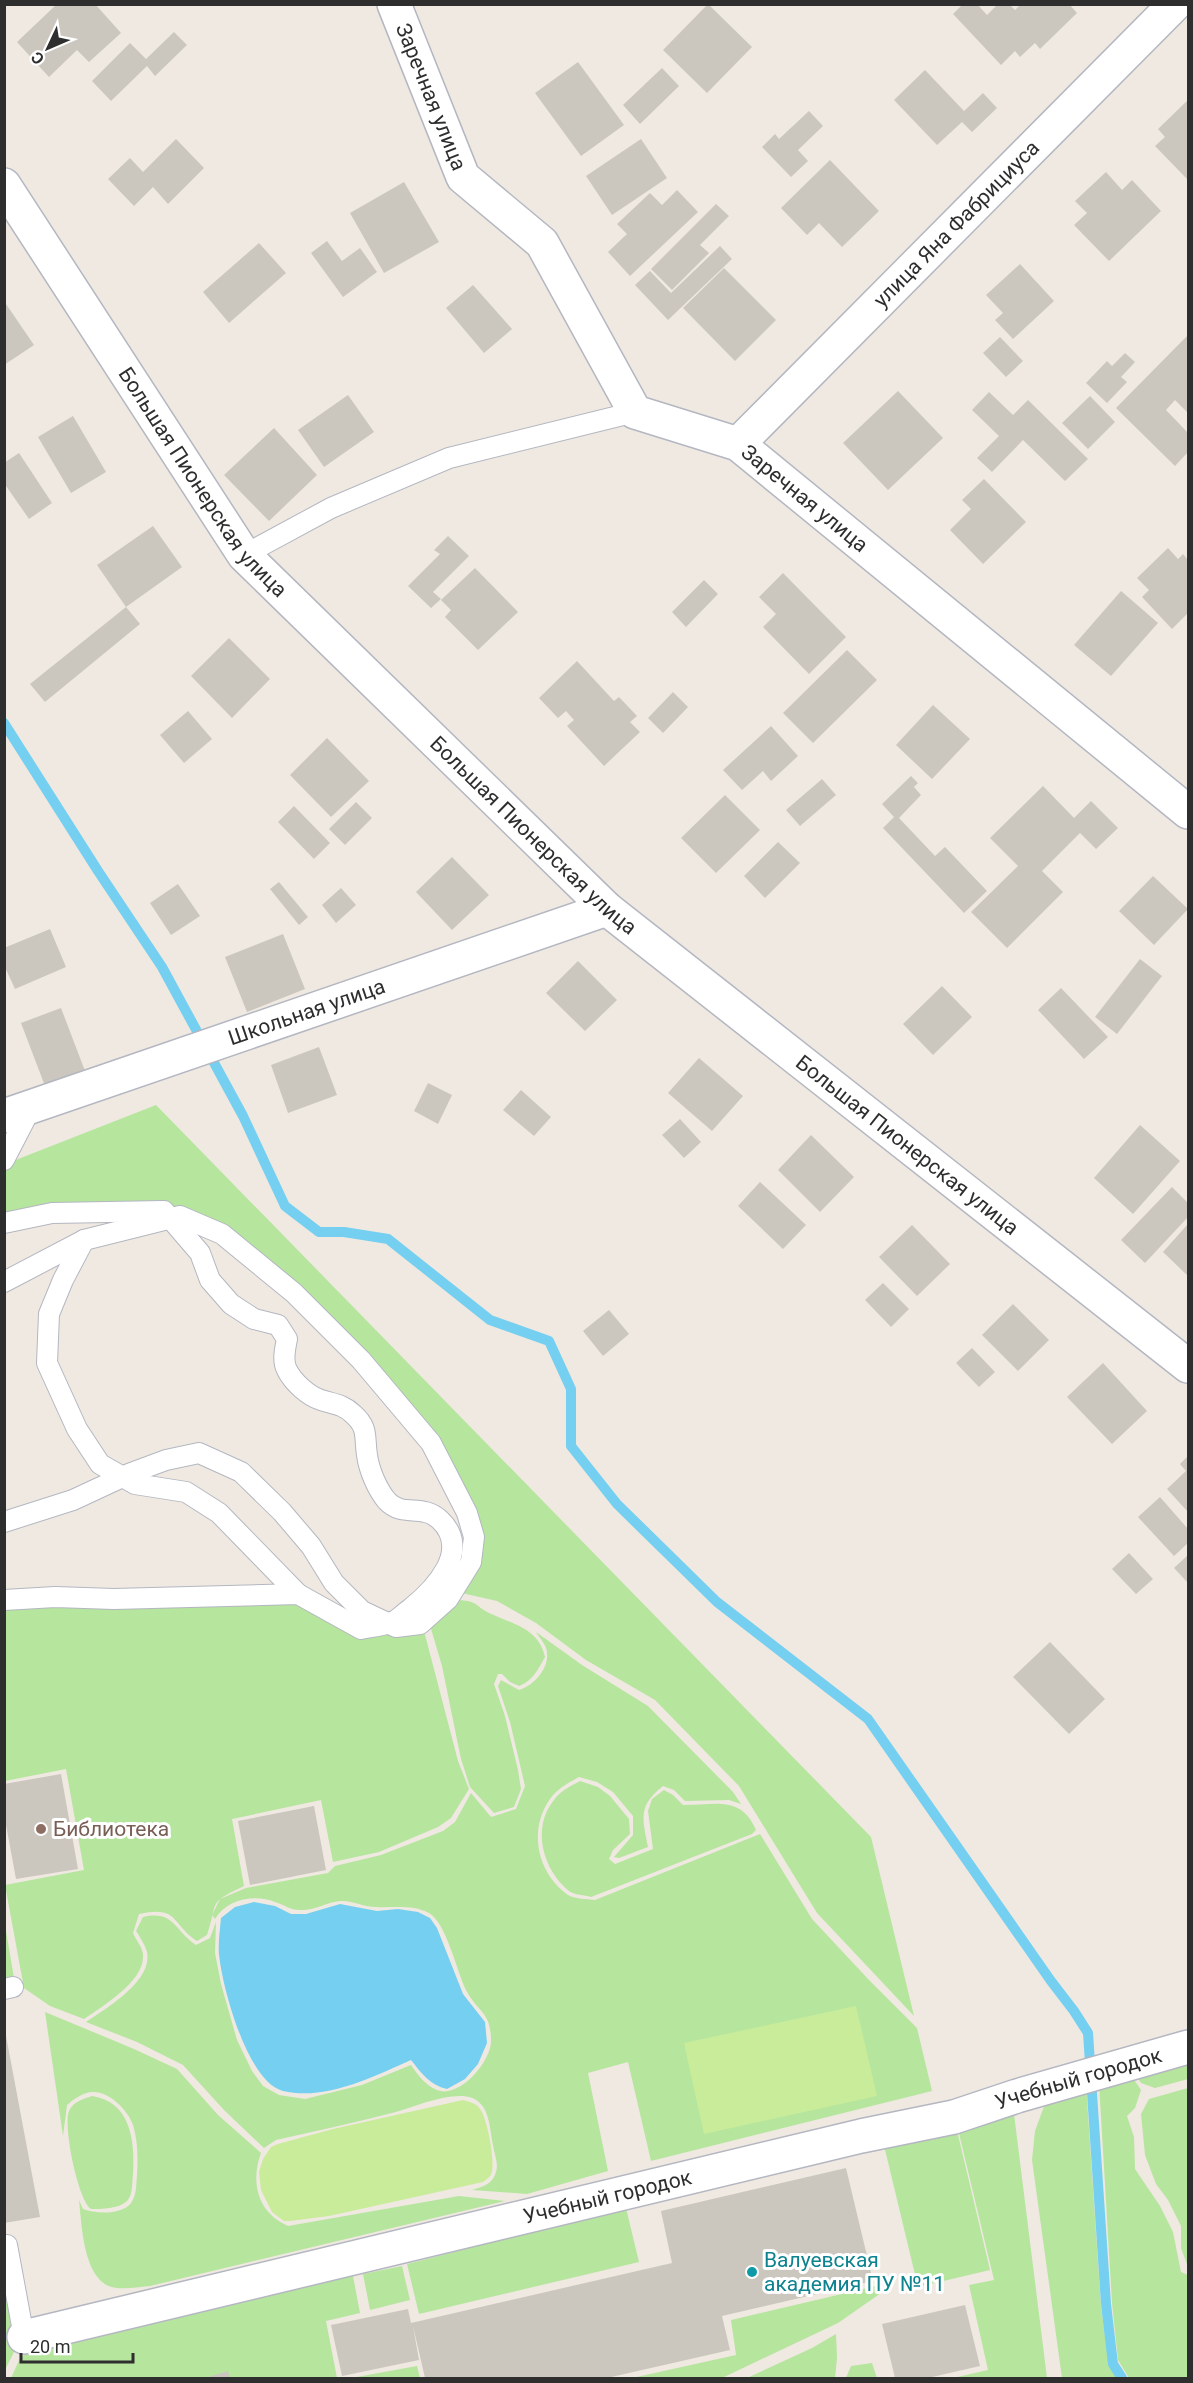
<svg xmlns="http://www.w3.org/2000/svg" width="1193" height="2383" font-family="Roboto,sans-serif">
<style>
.green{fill:#b6e59e}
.pitch{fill:#c9ec9a}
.water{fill:#75cff0}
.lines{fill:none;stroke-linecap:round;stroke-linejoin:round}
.stream{stroke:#75cff0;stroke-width:10}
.building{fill:#cbc7bf}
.lane-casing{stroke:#b4b7c1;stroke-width:22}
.street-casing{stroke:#b4b7c1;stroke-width:36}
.lane{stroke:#fff;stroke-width:20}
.street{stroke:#fff;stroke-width:33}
.education-dot{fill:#8d6e63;stroke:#fff;stroke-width:2}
.culture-dot{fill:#0f9aa8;stroke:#fff;stroke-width:2}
.labels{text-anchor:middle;stroke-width:6;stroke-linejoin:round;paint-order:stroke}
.street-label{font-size:21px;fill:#2e2e2e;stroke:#fff}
.education-label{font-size:21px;fill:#785e54;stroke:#fff;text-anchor:start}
.culture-label{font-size:21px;fill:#0d838f;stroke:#fff;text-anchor:start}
</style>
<rect width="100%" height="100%" fill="#efe9e1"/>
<!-- green -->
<g class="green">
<polygon points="156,1105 871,1837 914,2016 817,1913 739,1786 655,1700 586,1660 536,1623 497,1601 457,1592 473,1515 362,1358 188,1216 5,1221 5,1169 8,1163"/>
<path d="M296,1598L320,1610L423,1627L458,1761L469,1789L451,1818L438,1827L379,1852L333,1862L321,1800L232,1819L244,1886C206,1904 219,1901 207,1935L197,1941C171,1924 179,1905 139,1914L133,1933C136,1940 143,1948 143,1955C145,1981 103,2006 84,2019L50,2006L24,1988L5,1885L84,1870L66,1769L5,1781V1604Z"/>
<path d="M460,1600C479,1602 474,1605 489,1613C512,1624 539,1628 545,1657C538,1669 533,1681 519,1686L510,1682L502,1674H498L494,1684L505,1716L518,1770L521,1789L514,1807L494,1813L470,1787L461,1759L442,1666L429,1622Z"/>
<path d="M536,1632L582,1665L648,1706L733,1792L741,1804L729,1800L685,1801L674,1790L663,1786C638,1806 642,1817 648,1847L619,1858L614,1857L633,1835V1816L613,1792L597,1782L579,1777C568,1783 557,1789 550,1799C528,1830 537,1873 568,1895C574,1899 587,1899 595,1900L760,1834L812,1919L869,1980L917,2028L932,2091L651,2161L628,2062L588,2073L608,2171L527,2194L472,2190C482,2187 493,2184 496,2172C499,2163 494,2154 493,2145C489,2125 490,2098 463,2096C440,2095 414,2107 392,2113C353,2123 315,2131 276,2140L264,2148L224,2110L183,2065L137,2042L86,2022C106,2008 153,1981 147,1952C145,1945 140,1937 136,1931L143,1917C174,1910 174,1930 196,1945L210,1938L216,1922L215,1953L221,1984L237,2040L252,2071L263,2086L279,2095L305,2099L362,2085L411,2065C418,2075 425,2085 437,2090C459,2099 491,2062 491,2041C491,2011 478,2013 466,1990C457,1972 446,1922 429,1913C412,1904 394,1908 376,1907C364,1907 352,1900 340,1901C327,1902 314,1911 300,1910C290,1910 285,1905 275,1902C255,1894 227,1899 215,1919L212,1915L220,1899L246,1888L328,1873L335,1866L381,1855L443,1831L455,1822L471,1793L491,1817L516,1809L525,1786L510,1722L498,1686L501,1680L519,1690C533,1686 549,1669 547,1653C547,1645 540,1639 536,1632Z"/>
<path d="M580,1781L598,1787L610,1796L629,1819L630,1834L613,1850L609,1859L615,1864L653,1849L648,1811L652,1799L664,1790L673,1795L683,1805C715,1805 741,1795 756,1830L752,1834L591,1897C585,1895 574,1895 569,1891C543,1870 531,1828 554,1800C560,1791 571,1786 580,1781Z"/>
<polygon points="5,1925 15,1984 5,1976"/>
<path d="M45,2012L134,2049L177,2069L218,2115L261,2153C250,2183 258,2213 288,2226L459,2196L505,2201L150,2286C139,2287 127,2289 117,2288C83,2285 82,2225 79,2200L83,2209C96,2214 122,2215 131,2203C137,2195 136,2184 137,2176C138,2159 138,2141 133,2125C128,2110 109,2091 92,2092C82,2093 74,2099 67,2105L63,2136Z"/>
<polygon points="1188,2060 1188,2079 1155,2088 1141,2083 1136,2075"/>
<polygon points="1131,2075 1141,2090 1135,2108 1127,2116 1134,2137 1135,2169 1160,2206 1173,2232 1181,2272 1188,2275 1188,2378 1129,2378 1118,2360 1112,2303 1099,2083"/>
<polygon points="1086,2085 1101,2306 1109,2366 1117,2378 1062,2378 1032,2160 1035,2131 1046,2101"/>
<polygon points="1188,2088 1188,2267 1181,2248 1181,2226 1168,2200 1156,2184 1145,2155 1141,2114 1149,2099"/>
<path d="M92,2096C131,2102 135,2141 133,2174C132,2182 133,2195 127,2201C118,2209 102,2209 91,2209C78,2200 63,2126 69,2111C73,2102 83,2099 92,2096Z"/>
<polygon points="1013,2106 1047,2378 953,2378 988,2370 969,2285 994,2280 957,2125"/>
<polygon points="955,2122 990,2270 918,2287 882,2137"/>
<polygon points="626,2208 639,2262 419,2314 407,2264"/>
<polygon points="4,2248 22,2336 5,2370"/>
<polygon points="402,2266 410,2300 370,2310 363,2274"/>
<polygon points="353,2276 360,2313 326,2321 337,2378 11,2378 21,2356"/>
<polygon points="880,2285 881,2293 838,2323 722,2378 632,2378 736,2355 731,2320"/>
<polygon points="836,2334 837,2358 835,2378 747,2378 812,2348"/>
<polygon points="872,2363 877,2378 846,2378 851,2366"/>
<polygon points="417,2366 420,2378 351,2378"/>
</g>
<!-- pitch -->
<g class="pitch">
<polygon points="856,2006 877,2096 704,2134 684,2043"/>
<path d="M463,2100C470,2102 476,2103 480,2109C487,2117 495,2161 492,2171C491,2177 487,2179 483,2182L329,2216L290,2221H284L272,2212L261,2190L259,2172L263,2159L271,2147L278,2144L333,2129Z"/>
</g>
<!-- water -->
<path class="water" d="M254,1902L275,1906L291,1914H306L340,1904L377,1911L398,1909L418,1912L430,1918L437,1928L463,1994L485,2022L487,2043L478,2064L465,2079L447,2089C430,2085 422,2074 411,2060C373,2077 325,2101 283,2091C248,2083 222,1987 219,1954C218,1943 220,1929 221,1918L235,1907Z"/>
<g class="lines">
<!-- stream -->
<polyline class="stream" points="4,723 98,871 162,967 243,1116 285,1206 319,1232 344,1232 388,1239 490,1320 549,1341 571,1389 571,1446 617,1504 717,1602 868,1719 1051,1981 1074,2011 1088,2033 1106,2304 1113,2364 1122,2378"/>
</g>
<!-- building -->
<g class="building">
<polygon points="57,4 95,4 121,33 89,62 77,50 49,77 17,42"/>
<polygon points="708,4 752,47 707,93 663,50"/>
<polygon points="963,4 977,4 987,15 998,4 1009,4 1015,10 1021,4 1069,4 1077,13 1040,49 1035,43 1020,57 1015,51 1001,65 953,14"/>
<polygon points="174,32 187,45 155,76 147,66 111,101 92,81 130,43 146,59"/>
<polygon points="578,62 624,125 581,156 535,93"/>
<polygon points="662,68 679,86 640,124 623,105"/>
<polygon points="925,70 964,111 983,93 997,108 972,132 962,122 937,145 894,100"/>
<polygon points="1188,100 1188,177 1187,179 1155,146 1165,137 1158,129"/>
<polygon points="809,111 823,126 798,150 808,161 791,177 762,147 775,134 779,139"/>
<polygon points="176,139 204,168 168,204 153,187 134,206 108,179 130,158 143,172"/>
<polygon points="641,139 667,178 612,215 586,176"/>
<polygon points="830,160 879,211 842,247 819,223 807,235 781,208"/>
<polygon points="1106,172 1122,190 1132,180 1161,211 1109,261 1074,225 1087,213 1075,201"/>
<polygon points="404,182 439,242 384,273 350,213"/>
<polygon points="677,190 698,212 630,276 608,252 627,234 617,224 650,193 662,205"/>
<polygon points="716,204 729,216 700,245 709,253 672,290 651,269"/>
<polygon points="327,241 342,261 360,248 377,272 343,297 311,253"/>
<polygon points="259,243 286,273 229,323 203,292"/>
<polygon points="720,246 732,259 668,320 635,285 650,271 671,293"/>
<polygon points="1020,264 1054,301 1013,339 995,320 1003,313 986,295"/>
<polygon points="724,268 776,320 735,361 683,308"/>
<polygon points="473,285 512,329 484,353 446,308"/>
<polygon points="4,301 34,345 4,365"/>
<polygon points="1188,335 1188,413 1175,400 1166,410 1188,433 1188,452 1175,466 1116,408"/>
<polygon points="1000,337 1023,361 1006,377 983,353"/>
<polygon points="1125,353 1135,362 1121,377 1127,382 1107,403 1086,383 1107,361 1112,366"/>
<polygon points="898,391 943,438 888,490 843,443"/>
<polygon points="989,392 1013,415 1028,400 1088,459 1065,481 1023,440 992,472 977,458 999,436 972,410"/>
<polygon points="348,395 374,432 324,467 298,430"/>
<polygon points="1090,396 1115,422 1088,449 1062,423"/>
<polygon points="73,416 106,472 71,493 38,437"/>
<polygon points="274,428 317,475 269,521 224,475"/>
<polygon points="19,453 52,503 29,519 4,483 4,463"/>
<polygon points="984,479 1026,522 983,564 950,530 971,509 962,500"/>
<polygon points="153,526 182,567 126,607 97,565"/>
<polygon points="448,536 469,556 433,592 441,599 431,608 408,586 440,554 434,550"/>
<polygon points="1168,548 1178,559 1183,554 1188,560 1188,613 1172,629 1142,597 1149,590 1137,578"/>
<polygon points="475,568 518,612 478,650 445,617 451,610 441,600"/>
<polygon points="783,573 846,637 809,674 763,627 776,614 759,597"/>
<polygon points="704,580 718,594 686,627 672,612"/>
<polygon points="1121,591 1158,623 1111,676 1074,645"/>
<polygon points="126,607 140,624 45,702 30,684"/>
<polygon points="229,638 270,679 232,718 191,676"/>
<polygon points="847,650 877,680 813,743 783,713"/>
<polygon points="577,661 614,701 619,697 637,716 630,722 640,732 604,766 567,726 574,720 566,711 558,718 539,698"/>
<polygon points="673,692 688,707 663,733 648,718"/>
<polygon points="933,705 970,739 932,779 896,745"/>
<polygon points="188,711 212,739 184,763 160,735"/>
<polygon points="771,726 798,756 771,781 763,771 742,790 723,770"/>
<polygon points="327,738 369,781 331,817 290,775"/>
<polygon points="911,776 918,783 914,787 921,795 899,818 935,856 945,847 987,891 964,913 883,828 894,817 882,804"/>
<polygon points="822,779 836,795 800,826 786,810"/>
<polygon points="1043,786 1074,818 1091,801 1118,828 1096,849 1080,833 1042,871 1063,892 1007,948 971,912 1018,866 990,838"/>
<polygon points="725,795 760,830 716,873 681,838"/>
<polygon points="356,802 372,818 345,845 329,829"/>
<polygon points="294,806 330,843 314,859 278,822"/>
<polygon points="778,842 800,863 765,898 744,876"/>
<polygon points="452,857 489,895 452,930 416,892"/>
<polygon points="1153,876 1188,909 1154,945 1119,911"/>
<polygon points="279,882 308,917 299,925 270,889"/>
<polygon points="178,884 200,916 171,935 150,903"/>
<polygon points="341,888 356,905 336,923 322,905"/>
<polygon points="50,929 66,967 15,989 4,965 4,948"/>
<polygon points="283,934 305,989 247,1012 225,957"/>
<polygon points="1140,959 1162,976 1117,1034 1095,1017"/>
<polygon points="578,961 617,1000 585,1031 546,993"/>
<polygon points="942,986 972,1017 933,1055 903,1024"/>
<polygon points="1061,988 1108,1037 1084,1059 1038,1010"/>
<polygon points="61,1008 85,1071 45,1086 21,1023"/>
<polygon points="319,1047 337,1095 288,1113 271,1065"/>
<polygon points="699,1058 743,1096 712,1131 668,1093"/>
<polygon points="428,1083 452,1095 438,1124 414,1111"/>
<polygon points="521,1090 551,1117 534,1136 503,1110"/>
<polygon points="680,1119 701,1142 684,1158 662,1135"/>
<polygon points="1140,1125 1180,1161 1133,1214 1094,1178"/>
<polygon points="811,1135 854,1177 820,1212 778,1170"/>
<polygon points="760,1182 806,1225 783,1249 738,1206"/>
<polygon points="1172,1187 1188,1203 1188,1217 1145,1263 1121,1240"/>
<polygon points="1188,1224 1188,1276 1163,1252"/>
<polygon points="912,1225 950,1264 917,1296 879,1257"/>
<polygon points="883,1283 909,1309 891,1327 865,1300"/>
<polygon points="1013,1304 1049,1340 1018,1371 982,1335"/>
<polygon points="609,1310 629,1334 603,1356 583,1331"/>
<polygon points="972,1348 995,1372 979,1387 956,1363"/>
<polygon points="1103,1363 1147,1411 1112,1444 1067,1397"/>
<polygon points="1188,1456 1188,1512 1167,1489 1186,1471 1180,1464"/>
<polygon points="1160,1497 1188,1529 1188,1543 1174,1556 1138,1517"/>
<polygon points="1129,1553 1153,1579 1136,1594 1112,1569"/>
<polygon points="1188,1555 1188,1583 1174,1568"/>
<polygon points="1050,1642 1105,1699 1069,1734 1013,1677"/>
<polygon points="61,1774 78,1869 16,1879 4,1814 4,1784"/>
<polygon points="314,1806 326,1870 250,1885 238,1821"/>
<polygon points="4,2025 40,2217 4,2223"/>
<polygon points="846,2168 873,2281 722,2316 730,2350 607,2378 425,2378 413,2326 419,2360 342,2376 331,2325 408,2309 411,2323 672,2263 661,2211"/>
<polygon points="965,2305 980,2366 928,2378 895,2378 882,2324"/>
<polygon points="228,2371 230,2378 205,2378"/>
</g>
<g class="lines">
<defs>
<g id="lane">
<polyline points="244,555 331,508 449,458 635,412"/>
<polyline points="4,1160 32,1106"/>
<path d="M4,1223L52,1213L164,1211L200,1253L210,1280L231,1304L254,1319L278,1325L287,1339C285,1349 282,1361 287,1370C293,1382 308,1396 321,1400C333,1404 343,1404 353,1414C369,1428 364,1437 367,1455C369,1470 377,1489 387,1501C403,1518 422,1503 440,1520C472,1550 435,1589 410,1609C404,1613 398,1620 392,1622C383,1626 371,1627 361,1629L298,1594L114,1599L55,1597L4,1600"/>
<polyline points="84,1240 63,1280 49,1314 47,1363 77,1429 100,1464 135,1484 186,1492 219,1513 298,1594"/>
<polyline points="4,1282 84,1240 180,1216 222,1234 294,1293 361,1360 431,1443 467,1513 474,1537 471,1562 448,1599 420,1624 396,1627 362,1611 334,1583 311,1546 282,1512 241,1472 199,1453 166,1460 131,1473 73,1500 4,1522"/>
<polyline points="4,1989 13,1987"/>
<polyline points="4,2245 7,2245 24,2337"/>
</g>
<g id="street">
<path id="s1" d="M394,4L463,177L542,243L635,412L738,444L1188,812"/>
<path id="s2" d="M4,185L244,555L607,909L1188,1366"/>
<path id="s3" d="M738,444L1175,4"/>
<path id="s4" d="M4,1116L607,909"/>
<path id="s5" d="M24,2337L861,2136L954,2117L1017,2096L1188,2047"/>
</g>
</defs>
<!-- lane casing -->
<use href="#lane" class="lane-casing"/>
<!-- street casing -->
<use href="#street" class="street-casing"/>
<!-- lane -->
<use href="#lane" class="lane"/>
<!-- street -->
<use href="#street" class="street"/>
</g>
<!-- markers -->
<circle class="education-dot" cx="41" cy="1829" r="6"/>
<circle class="culture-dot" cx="752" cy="2272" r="6"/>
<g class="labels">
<!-- street labels -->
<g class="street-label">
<text dy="7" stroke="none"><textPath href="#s1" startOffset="100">Заречная улица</textPath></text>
<text dy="7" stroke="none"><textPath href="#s3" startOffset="310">улица Яна Фабрициуса</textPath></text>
<text dy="7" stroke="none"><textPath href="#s2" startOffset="358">Большая Пионерская улица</textPath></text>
<text dy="7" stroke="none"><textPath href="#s1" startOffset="676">Заречная улица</textPath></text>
<text dy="7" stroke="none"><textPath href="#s2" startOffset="844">Большая Пионерская улица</textPath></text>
<text dy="7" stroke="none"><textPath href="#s4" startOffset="320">Школьная улица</textPath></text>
<text dy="7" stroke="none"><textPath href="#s2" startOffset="1330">Большая Пионерская улица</textPath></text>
<text dy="7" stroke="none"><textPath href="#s5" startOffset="1086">Учебный городок</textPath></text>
<text dy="7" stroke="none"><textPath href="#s5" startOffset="600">Учебный городок</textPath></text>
</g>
<!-- education labels -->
<g class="education-label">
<text x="53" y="1836">Библиотека</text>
</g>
<!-- culture labels -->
<g class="culture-label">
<text x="764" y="2267">Валуевская<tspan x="764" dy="24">академия ПУ №11</tspan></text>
</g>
</g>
<!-- border -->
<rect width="1193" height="2383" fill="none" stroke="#2e2e2e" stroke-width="12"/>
<!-- north arrow -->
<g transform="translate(48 48) rotate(226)" stroke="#ffffff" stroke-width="4.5" paint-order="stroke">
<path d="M0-4.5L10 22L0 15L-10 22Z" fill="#2e2e2e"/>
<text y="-9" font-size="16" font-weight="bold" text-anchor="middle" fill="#2e2e2e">С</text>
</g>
<!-- scale -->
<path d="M21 2353v9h112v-9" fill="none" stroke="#2e2e2e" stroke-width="3"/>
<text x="30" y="2353" font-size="18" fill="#2e2e2e" stroke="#ffffff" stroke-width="4.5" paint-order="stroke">20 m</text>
</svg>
